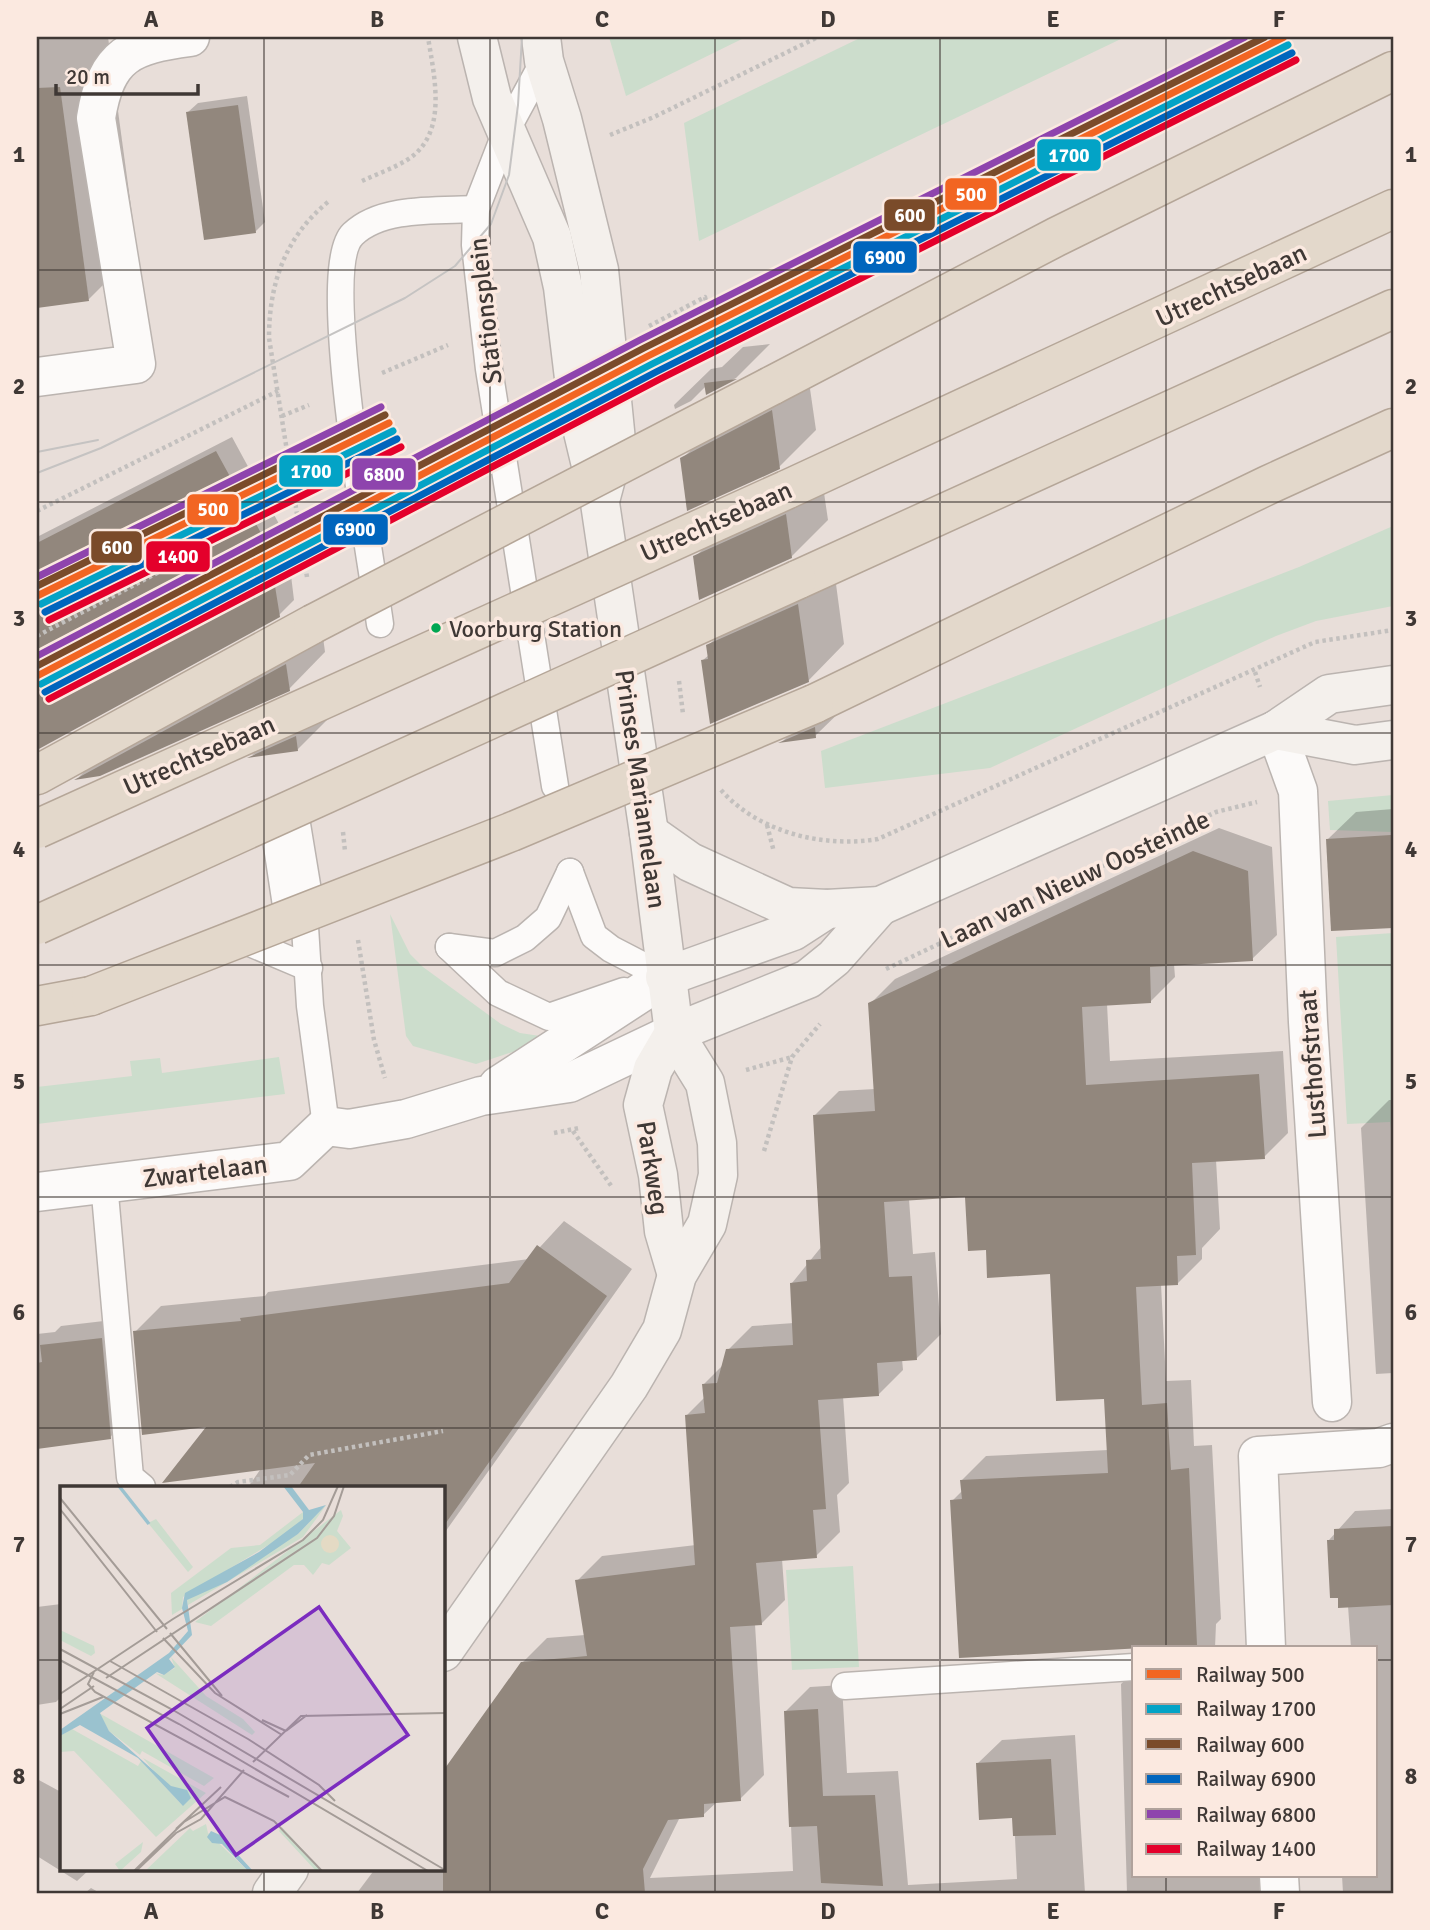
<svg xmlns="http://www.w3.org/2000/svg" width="1430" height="1930" font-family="Signika,sans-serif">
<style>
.green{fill:#cdc}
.shadow{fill:#0003}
.building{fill:#92877d}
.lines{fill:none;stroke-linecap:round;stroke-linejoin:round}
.lane-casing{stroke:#bbb4b0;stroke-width:29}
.street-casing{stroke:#bbb4b0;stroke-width:41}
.secondary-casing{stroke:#bbb4b0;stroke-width:41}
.highway-casing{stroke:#b5a698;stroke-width:41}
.path{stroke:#c3c0be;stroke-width:4.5;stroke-dasharray:3.5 3.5;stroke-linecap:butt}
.lane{stroke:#fcfaf9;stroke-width:26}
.street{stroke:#fcfaf9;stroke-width:38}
.secondary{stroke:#f4f0ec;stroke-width:38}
.highway{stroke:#e3d8cb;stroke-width:38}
.tram{stroke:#c5c3c2;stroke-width:2}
.highway-bridge-casing{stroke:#b5a698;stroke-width:41;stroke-linecap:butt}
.highway-bridge{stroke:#e3d8cb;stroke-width:38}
.rail-1-casing{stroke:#fbe9e0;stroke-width:12}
.rail-2-casing{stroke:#fbe9e0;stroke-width:12}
.rail-3-casing{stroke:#fbe9e0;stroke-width:12}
.rail-4-casing{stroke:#fbe9e0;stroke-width:12}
.rail-5-casing{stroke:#fbe9e0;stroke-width:12}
.rail-6-casing{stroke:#fbe9e0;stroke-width:12}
.rail-1{stroke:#f26522;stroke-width:7}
.rail-2{stroke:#03a3c6;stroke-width:7}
.rail-3{stroke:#7a4b2a;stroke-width:7}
.rail-4{stroke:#0065bd;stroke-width:7}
.rail-5{stroke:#8e44ad;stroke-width:7}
.rail-6{stroke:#e4002b;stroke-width:7}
.grid{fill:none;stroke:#3f3835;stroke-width:2;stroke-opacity:0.55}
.bus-dot{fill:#00a651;stroke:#fbe9e0;stroke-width:2.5}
.labels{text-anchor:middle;stroke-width:7;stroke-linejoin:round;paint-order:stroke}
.bus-label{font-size:24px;fill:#3f3835;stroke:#fbe9e0;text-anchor:start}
.street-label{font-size:26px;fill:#3f3835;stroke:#fbe9e0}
.inset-river{fill:none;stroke:#9ac2cf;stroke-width:3.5}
.inset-road{fill:none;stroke:#a49c97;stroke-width:2}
.view{fill:#7b2cbf;fill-opacity:0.15;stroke:#7b2cbf;stroke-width:3.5}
.inset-edge{fill:none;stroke:#3f3835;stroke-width:3.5}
.line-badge{stroke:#fbe9e0;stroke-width:2.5}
.badge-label{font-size:19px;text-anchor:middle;font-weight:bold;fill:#fff}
.neatline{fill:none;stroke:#3f3835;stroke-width:2.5}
.grid-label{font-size:23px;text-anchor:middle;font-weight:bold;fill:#3f3835}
</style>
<rect width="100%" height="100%" fill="#e8ded9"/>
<!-- green -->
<g class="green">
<polygon points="609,37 746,37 626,96"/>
<polygon points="862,37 1125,37 699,241 684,123"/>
<polygon points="1393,526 1393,606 1316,621 1276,636 990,768 825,788 821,751 1299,567"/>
<polygon points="1393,795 1393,832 1330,830 1328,801"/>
<polygon points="390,914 410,954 423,967 501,1024 520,1033 540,1036 540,1043 476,1064 413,1046 406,1036"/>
<polygon points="1393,933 1393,1137 1392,1137 1390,1122 1347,1124 1336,937"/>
<polygon points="279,1057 285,1094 37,1124 37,1087 132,1076 130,1061 160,1058 162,1073"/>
<polygon points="853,1566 859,1667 792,1670 786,1570"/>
</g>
<!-- shadow -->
<g class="shadow">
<polygon points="37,37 108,37 137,251 89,299 37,306"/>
<polygon points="247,96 265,222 255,232 188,112 198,103"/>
<polygon points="770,344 736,378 707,393 706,386 691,401 675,409 674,405 711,369 722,367 743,347"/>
<polygon points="808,375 816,430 779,467 682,459 719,422"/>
<polygon points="232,437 298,559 290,567 294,600 278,616 37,748 37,537"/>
<polygon points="822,479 828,520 791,557 695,557 732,520"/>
<polygon points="834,569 844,644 808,681 703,660 709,655 708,646 744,609"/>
<polygon points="322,629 325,652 289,689 100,775 79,777 113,743"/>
<polygon points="852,700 815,736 783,741 816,707"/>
<polygon points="334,713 297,750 252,755 286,722"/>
<polygon points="1393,809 1393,927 1332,930 1328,839 1356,812"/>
<polygon points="1219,828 1272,847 1277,935 1252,959 1174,964 1175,977 1151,1001 1107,1004 1110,1061 1283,1051 1288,1133 1264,1157 1216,1160 1220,1229 1202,1248 1202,1259 1178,1283 1161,1284 1166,1381 1191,1380 1194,1446 1212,1445 1221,1619 1216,1624 1215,1648 1122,1648 952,1501 963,1490 962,1480 986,1456 1108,1450 1105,1397 1051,1272 987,1248 967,1195 909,1199 913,1254 935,1252 941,1334 917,1358 902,1359 903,1370 879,1394 843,1396 849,1483 837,1495 840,1532 816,1556 782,1559 785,1600 761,1624 755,1624 764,1775 740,1799 718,1801 703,1815 680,1817 650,1878 793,1871 786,1711 810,1687 842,1685 847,1773 898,1771 908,1885 1017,1879 1014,1817 977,1764 1002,1740 1075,1735 1085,1893 357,1893 375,1869 443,1869 443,1774 522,1663 547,1638 585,1635 577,1581 602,1556 696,1545 686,1416 705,1397 704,1384 724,1364 728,1350 752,1326 794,1323 792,1283 822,1246 815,1115 839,1091 875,1089 870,1004 895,979"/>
<polygon points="1389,1100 1393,1100 1393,1373 1376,1374 1361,1128"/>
<polygon points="564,1221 632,1269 443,1535 443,1487 248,1487 260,1470 210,1425 135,1332 161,1306 265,1296 268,1292 529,1259"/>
<polygon points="121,1319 130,1418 110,1437 40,1446 37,1453 37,1334 55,1332 61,1326"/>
<polygon points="1393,1509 1393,1893 1343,1893 1342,1876 1376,1876 1376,1648 1351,1648 1348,1606 1329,1540 1355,1511"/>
<polygon points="61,1604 61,1697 56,1702 37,1705 37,1607"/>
<polygon points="1134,1672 1134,1876 1259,1876 1260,1893 1127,1893 1121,1684"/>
<polygon points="37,1779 61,1792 61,1869 90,1869 77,1881 37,1856"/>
<polygon points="91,1888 100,1893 85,1893"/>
</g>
<!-- building -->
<g class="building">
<polygon points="60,87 89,301 37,308 37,88"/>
<polygon points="238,105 256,233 204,240 186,112"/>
<polygon points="737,379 706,395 704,383"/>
<polygon points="772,410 780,469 687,511 680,458"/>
<polygon points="216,451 284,575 274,580 280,617 37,750 37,543"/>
<polygon points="786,514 792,558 699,600 693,556"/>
<polygon points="798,604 809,682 710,724 701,660 708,659 706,645"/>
<polygon points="286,664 290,691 100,776 74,780"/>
<polygon points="815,727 816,738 778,743"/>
<polygon points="296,736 298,751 247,758"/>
<polygon points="1391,835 1393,928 1331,931 1326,839"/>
<polygon points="1193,851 1248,871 1253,961 1150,967 1151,1003 1082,1007 1086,1085 1259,1074 1265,1159 1192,1163 1196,1255 1177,1256 1178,1285 1136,1287 1142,1405 1167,1403 1171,1470 1189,1468 1197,1645 959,1658 950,1500 962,1499 960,1480 1108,1473 1104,1399 1056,1401 1050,1274 987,1278 986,1250 968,1251 965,1197 884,1202 889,1277 912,1276 917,1360 877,1363 879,1396 818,1400 826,1509 813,1510 817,1558 756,1563 762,1625 730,1627 741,1801 704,1804 704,1817 668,1820 643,1869 645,1893 443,1893 443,1771 521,1662 587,1656 575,1580 695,1565 685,1415 705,1413 702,1384 717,1383 726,1349 793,1345 790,1283 807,1281 806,1260 821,1259 813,1115 875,1111 868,1003"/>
<polygon points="537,1245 607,1296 443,1527 443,1487 298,1487 315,1463 162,1483 206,1427 142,1435 133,1331 241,1321 240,1318 509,1283"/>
<polygon points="102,1338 111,1439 37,1449 37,1363 42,1362 40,1345"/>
<polygon points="1393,1526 1393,1605 1338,1608 1338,1598 1330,1598 1327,1540 1334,1540 1334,1529"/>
<polygon points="818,1709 823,1796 875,1795 883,1886 821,1883 817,1826 789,1827 784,1711"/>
<polygon points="1051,1759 1056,1835 1013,1836 1012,1818 979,1820 976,1763"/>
</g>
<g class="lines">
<defs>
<g id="lane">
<polyline points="544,61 507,129 476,209 475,245 489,369 555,786"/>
<path d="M380,624C372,564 317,268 353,234C382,206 439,211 476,209"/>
<polyline points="296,818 310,903 305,927 310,1006 326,1126"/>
<polyline points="273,820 287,912 303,926"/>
<polyline points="570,872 594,936 611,949 665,977"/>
<polyline points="231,935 309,968"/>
<polyline points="449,947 498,993 549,1017 624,991"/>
<polyline points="449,947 495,953 525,938 548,918 570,872"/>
<polyline points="104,1183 130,1477 142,1487"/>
<polyline points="845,1686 1134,1667"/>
</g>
<g id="street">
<path d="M37,377L136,364L96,118C106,54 131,45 190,37"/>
<polyline points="1276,730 1298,791 1308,1022 1332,1402"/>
<polyline points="498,1086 665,977"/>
<polyline points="37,1192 289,1161 326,1126 349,1129 406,1119 481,1096 569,1083 674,1033"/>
<polyline points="1266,1648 1258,1456 1379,1448 1393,1443"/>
<polyline points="1279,1876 1280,1893"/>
</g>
<g id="secondary">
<polyline points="541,37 544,61 562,119 599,270 616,441 601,497"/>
<polyline points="1276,730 1355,745 1393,740"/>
<polyline points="649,833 690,862 788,907 827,909"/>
<polyline points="665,977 793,931 827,909 880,906 1276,730 1329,694 1393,685"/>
<polyline points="674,1033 653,1069 643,1105 658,1175 664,1231 677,1275"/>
<polyline points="674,1033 808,979 834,958 880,906"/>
<polyline points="443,1652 629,1386 662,1330 677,1275 707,1224 718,1175 717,1143 705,1083 674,1033 649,833 600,503 578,411 563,287 552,237 492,98 477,37"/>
<polyline points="272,1893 289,1869"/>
</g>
<g id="highway">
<polyline points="771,386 1056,237 1393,71"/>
<polyline points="786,490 1393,209"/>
<polyline points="797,580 1393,309"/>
<polyline points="814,704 1268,485 1393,428"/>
<polyline points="37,775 313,624"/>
<polyline points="37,1006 91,996"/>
</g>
</defs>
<!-- lane casing -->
<use href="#lane" class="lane-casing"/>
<!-- street casing -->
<use href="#street" class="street-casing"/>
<!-- secondary casing -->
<use href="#secondary" class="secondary-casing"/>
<!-- highway casing -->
<use href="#highway" class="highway-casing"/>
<!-- path -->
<g class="path">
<polyline points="610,135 654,117 818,37"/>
<path d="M362,181C377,174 394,168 407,160C449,134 434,76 428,37"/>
<polyline points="649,326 705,297 714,338 654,371"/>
<polyline points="382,373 448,345"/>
<polyline points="282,416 309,405"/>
<polyline points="37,511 278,391"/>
<path d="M307,577L269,338C269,284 285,237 328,202"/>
<polyline points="37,636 296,500"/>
<polyline points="1255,672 1260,687"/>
<polyline points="679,681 683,714"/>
<path d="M721,790C759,833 824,848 878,839L1315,642L1393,630"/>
<polyline points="767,825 774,852"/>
<polyline points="343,832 345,851"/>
<polyline points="358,940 374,1040 385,1078"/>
<polyline points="886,969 1216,812 1257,802"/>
<polyline points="746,1070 792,1057"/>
<polyline points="573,1131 612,1187"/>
<polyline points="554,1133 579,1128"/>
<polyline points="764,1151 792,1057 820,1024"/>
<polyline points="230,1487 238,1482 290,1475 309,1455 443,1431"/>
</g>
<!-- lane -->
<use href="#lane" class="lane"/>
<!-- street -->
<use href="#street" class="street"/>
<!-- secondary -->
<use href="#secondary" class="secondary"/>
<!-- highway -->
<use href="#highway" class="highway"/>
<!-- tram -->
<g class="tram">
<polyline points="37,452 98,440"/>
<polyline points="37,473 101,448 405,298 455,266 491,224 509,175 518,105 522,37"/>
</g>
<defs>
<g id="highway-bridge">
<polyline points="313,624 771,386"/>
<polyline points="37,829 786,490"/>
<polyline points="37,925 797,580"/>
<polyline points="91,996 511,832 814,704"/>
</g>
</defs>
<!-- highway-bridge casing -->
<use href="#highway-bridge" class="highway-bridge-casing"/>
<!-- highway-bridge -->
<use href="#highway-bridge" class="highway-bridge"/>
<defs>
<g id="rail-1">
<polyline points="37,596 389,423"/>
<polyline points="37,676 648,356 1284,37"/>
</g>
<g id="rail-2">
<polyline points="41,604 393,431"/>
<polyline points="41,684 652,364 1288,45"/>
</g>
<g id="rail-3">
<polyline points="37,586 385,415"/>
<polyline points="37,666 644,348 1265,37"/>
</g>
<g id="rail-4">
<polyline points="45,612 397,439"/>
<polyline points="45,692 656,372 1292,53"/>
</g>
<g id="rail-5">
<polyline points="37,577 381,407"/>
<polyline points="37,656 640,340 1245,37"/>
</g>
<g id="rail-6">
<polyline points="49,620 401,447"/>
<polyline points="49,699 660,379 1296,60"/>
</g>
</defs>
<!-- rail-1 casing -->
<use href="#rail-1" class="rail-1-casing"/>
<!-- rail-2 casing -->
<use href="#rail-2" class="rail-2-casing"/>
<!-- rail-3 casing -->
<use href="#rail-3" class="rail-3-casing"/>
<!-- rail-4 casing -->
<use href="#rail-4" class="rail-4-casing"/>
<!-- rail-5 casing -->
<use href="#rail-5" class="rail-5-casing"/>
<!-- rail-6 casing -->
<use href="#rail-6" class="rail-6-casing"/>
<!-- rail-1 -->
<use href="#rail-1" class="rail-1"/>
<!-- rail-2 -->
<use href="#rail-2" class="rail-2"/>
<!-- rail-3 -->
<use href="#rail-3" class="rail-3"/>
<!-- rail-4 -->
<use href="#rail-4" class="rail-4"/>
<!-- rail-5 -->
<use href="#rail-5" class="rail-5"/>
<!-- rail-6 -->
<use href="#rail-6" class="rail-6"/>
</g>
<!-- grid -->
<path class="grid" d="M264,37V1487M490,37V1893M715,37V1893M940,37V1893M1166,37V1648M37,270H1393M37,502H1393M37,733H1393M37,965H1393M37,1197H1393M37,1428H1393M37,1660H61M443,1660H1134M1376,1660H1393M264,1869V1893M1166,1876V1893"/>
<!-- markers -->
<circle class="bus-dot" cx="436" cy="628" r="6"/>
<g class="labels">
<!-- bus labels -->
<g class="bus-label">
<text x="449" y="637">Voorburg Station</text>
</g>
<!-- street labels -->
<g class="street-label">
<text transform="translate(1231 285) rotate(-25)" y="9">Utrechtsebaan</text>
<text transform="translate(485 311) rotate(-96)" y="9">Stationsplein</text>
<text transform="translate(716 521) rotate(-24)" y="9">Utrechtsebaan</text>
<text transform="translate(199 755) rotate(-24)" y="9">Utrechtsebaan</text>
<text transform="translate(641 789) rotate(82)" y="9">Prinses Mariannelaan</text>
<text transform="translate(1075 879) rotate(-25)" y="9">Laan van Nieuw Oosteinde</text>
<text transform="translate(1312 1064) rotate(-94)" y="9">Lusthofstraat</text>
<text transform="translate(653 1168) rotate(81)" y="9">Parkweg</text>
<text transform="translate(205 1171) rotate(-7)" y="9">Zwartelaan</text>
</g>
</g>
<!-- overview -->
<g transform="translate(60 1486)">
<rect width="385" height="385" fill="#e8ded9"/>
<path d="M267,18L243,51L128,119L127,114L238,48ZM281,24L283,30L277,45L291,62L269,79L262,77L253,89L244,79H234L151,140L135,136ZM243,26V33L228,47L123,111L122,123L112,129L111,107L171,62L200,59ZM96,33L133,81L128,86L88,37ZM0,144L34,160L35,167L31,170L0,154ZM111,171L146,210L183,233L195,246L192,249L95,187L103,189L115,182ZM39,227L154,292L144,300L82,265L80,269L49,245ZM12,243L78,280L81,275L123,320L83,272L146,307L96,351L14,265L0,266V250ZM146,338L148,347L188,385H85L130,342L133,345ZM222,341L252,374L263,385H256L219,345ZM83,356L81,366L60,385L55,378Z" fill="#cdc"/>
<path d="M261 58a9 9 0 1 1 18 0a9 9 0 1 1-18 0Z" fill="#e4dac4"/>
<path d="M223,0H231L249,24L266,19L238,48L167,96L127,114L132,149L109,173L115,181L104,189L97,186L40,227L49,245L111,300L127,304L131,312L123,320L78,272L20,239L0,250V244L109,167L128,145L122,122L125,107L199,66L243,33V26ZM151,345L160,349L193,385H188L162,358L152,357L147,351Z" fill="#9ac2cf"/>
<path class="inset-river" d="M59,0L89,38"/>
<path class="inset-road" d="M0,12L107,143M0,23L97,146M110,147L162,210M103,152L155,207L222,249M0,163L113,224L385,384M0,174L119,238L368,385M50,175L188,253L259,299L275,315M34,186L28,198L35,206L229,311M46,192L257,52L274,30L284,0M0,208L113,133L243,54L263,34L278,0M0,223L34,200M0,228L43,211M202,234L226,245M226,245L247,229M193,276L241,230L385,227M116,343L161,301M74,385L124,336L165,311L214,335L262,385M76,385L116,347L141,333L184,284"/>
<path class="view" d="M259,121L348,249L176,369L87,242Z"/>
<rect width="385" height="385" class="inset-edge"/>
</g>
<g class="line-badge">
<rect x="1036" y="138" width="66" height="34" rx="7" fill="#03a3c6"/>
<rect x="944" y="177" width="54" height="34" rx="7" fill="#f26522"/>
<rect x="883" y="198" width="53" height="34" rx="7" fill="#7a4b2a"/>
<rect x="852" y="240" width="66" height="34" rx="7" fill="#0065bd"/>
<rect x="278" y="454" width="66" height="34" rx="7" fill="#03a3c6"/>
<rect x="351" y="457" width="66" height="34" rx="7" fill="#8e44ad"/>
<rect x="186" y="493" width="54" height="33" rx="7" fill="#f26522"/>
<rect x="322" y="513" width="67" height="33" rx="7" fill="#0065bd"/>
<rect x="90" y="530" width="53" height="34" rx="7" fill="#7a4b2a"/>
<rect x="145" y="540" width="66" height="33" rx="7" fill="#e4002b"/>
</g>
<g class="badge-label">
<text x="1069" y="162">1700</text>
<text x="971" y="201">500</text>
<text x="910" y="222">600</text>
<text x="885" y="264">6900</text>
<text x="311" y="478">1700</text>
<text x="384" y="481">6800</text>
<text x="213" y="516">500</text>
<text x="355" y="536">6900</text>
<text x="117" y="554">600</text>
<text x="178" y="563">1400</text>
</g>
<!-- border -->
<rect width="1430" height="1930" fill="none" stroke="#fbe9e0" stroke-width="77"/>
<!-- legend -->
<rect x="1132" y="1646" width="245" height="231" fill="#fbe9e0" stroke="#b0a29c" stroke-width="2"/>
<rect x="1146" y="1669" width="35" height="10" fill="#f26522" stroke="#b0a29c" stroke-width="2"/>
<text x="1196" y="1682" font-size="21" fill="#3f3835">Railway 500</text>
<rect x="1146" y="1704" width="35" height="10" fill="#03a3c6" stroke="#b0a29c" stroke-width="2"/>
<text x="1196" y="1716" font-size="21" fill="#3f3835">Railway 1700</text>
<rect x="1146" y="1739" width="35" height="10" fill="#7a4b2a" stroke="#b0a29c" stroke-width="2"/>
<text x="1196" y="1752" font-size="21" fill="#3f3835">Railway 600</text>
<rect x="1146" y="1774" width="35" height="10" fill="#0065bd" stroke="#b0a29c" stroke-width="2"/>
<text x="1196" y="1786" font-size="21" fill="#3f3835">Railway 6900</text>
<rect x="1146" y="1809" width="35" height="10" fill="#8e44ad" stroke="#b0a29c" stroke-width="2"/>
<text x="1196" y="1822" font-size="21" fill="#3f3835">Railway 6800</text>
<rect x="1146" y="1844" width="35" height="10" fill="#e4002b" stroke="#b0a29c" stroke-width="2"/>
<text x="1196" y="1856" font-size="21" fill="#3f3835">Railway 1400</text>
<!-- scale -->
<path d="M56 84v10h142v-10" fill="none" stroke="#3f3835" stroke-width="3.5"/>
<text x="66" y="84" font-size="21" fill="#3f3835" stroke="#fbe9e0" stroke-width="5" paint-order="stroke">20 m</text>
<rect x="38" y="38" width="1354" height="1854" class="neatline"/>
<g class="grid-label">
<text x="151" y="27">A</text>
<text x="377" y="27">B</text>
<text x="602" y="27">C</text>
<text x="828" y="27">D</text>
<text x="1053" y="27">E</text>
<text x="1279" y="27">F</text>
<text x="19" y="162">1</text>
<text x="1411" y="162">1</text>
<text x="19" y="394">2</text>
<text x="1411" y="394">2</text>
<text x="19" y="626">3</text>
<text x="1411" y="626">3</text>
<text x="19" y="857">4</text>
<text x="1411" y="857">4</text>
<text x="19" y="1089">5</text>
<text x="1411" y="1089">5</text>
<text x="19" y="1320">6</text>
<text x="1411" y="1320">6</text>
<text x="19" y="1552">7</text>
<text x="1411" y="1552">7</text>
<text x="19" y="1784">8</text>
<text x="1411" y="1784">8</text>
<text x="151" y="1919">A</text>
<text x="377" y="1919">B</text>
<text x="602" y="1919">C</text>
<text x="828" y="1919">D</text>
<text x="1053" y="1919">E</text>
<text x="1279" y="1919">F</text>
</g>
</svg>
